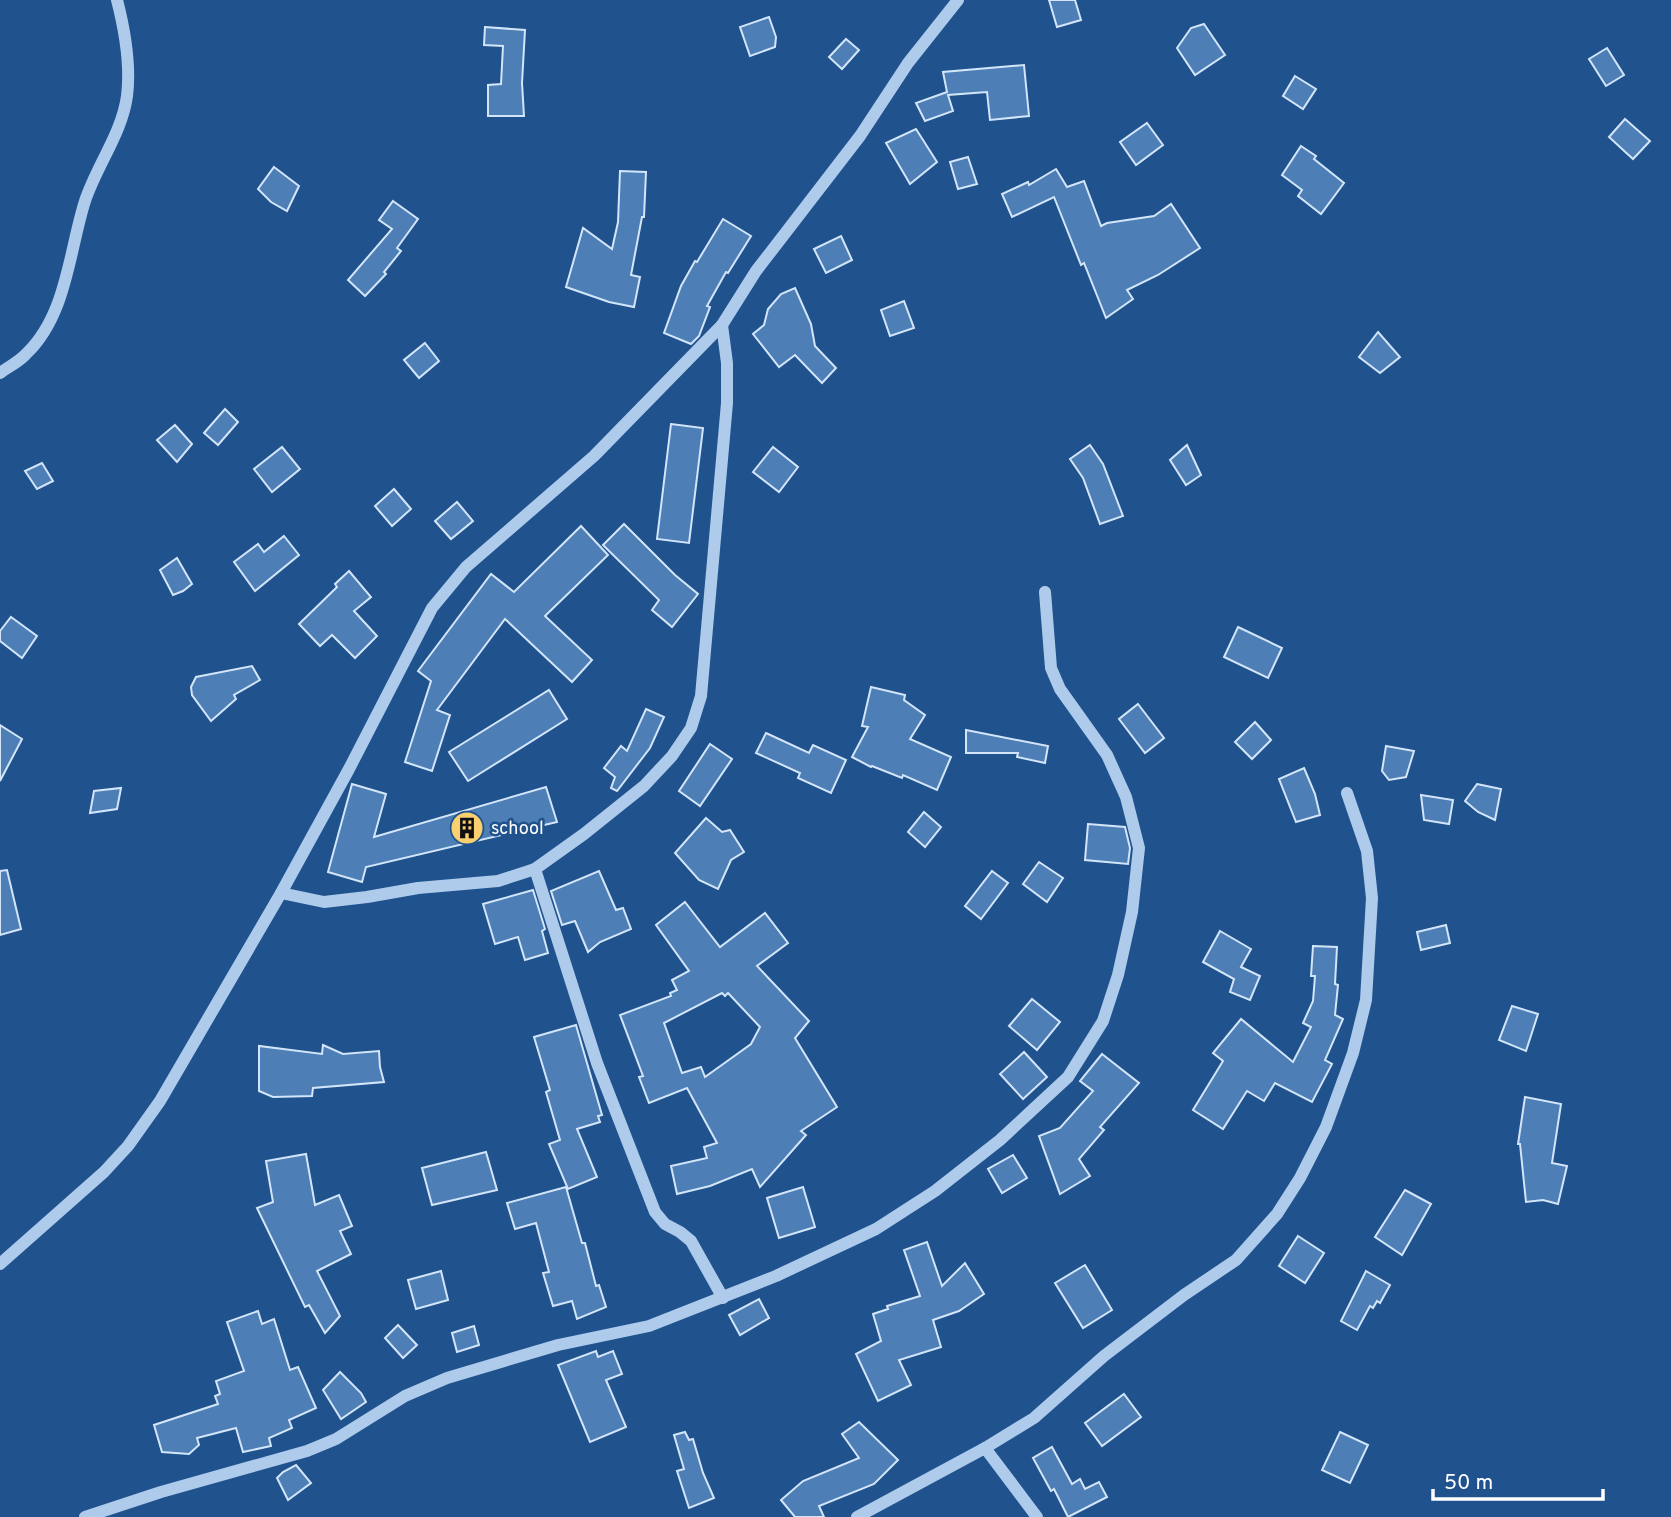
<svg xmlns="http://www.w3.org/2000/svg" width="1671" height="1517" font-family="Overpass,sans-serif">
<style>
.building{fill:#4d7eb6;stroke:#d3e5f9;stroke-width:2;fill-rule:evenodd}
.lines{fill:none;stroke-linecap:round;stroke-linejoin:round}
.minor{stroke:#aecbec;stroke-width:12}
.labels{text-anchor:middle;stroke-width:5;stroke-linejoin:round;paint-order:stroke}
.poi-label{font-size:18px;fill:#fff;stroke:#20528d;text-anchor:start}
</style>
<rect width="100%" height="100%" fill="#20528d"/>
<!-- building -->
<g class="building">
<polygon points="1049,0 1075,0 1081,20 1057,27"/>
<polygon points="769,17 776,37 775,47 750,56 740,27"/>
<polygon points="1204,24 1225,55 1195,75 1177,48 1191,28"/>
<polygon points="485,27 525,30 522,83 524,116 488,116 488,85 501,84 503,46 484,45"/>
<polygon points="846,39 859,50 842,69 829,57"/>
<polygon points="1607,48 1624,75 1606,86 1589,59"/>
<polygon points="1024,65 1029,116 990,120 987,92 948,95 953,111 925,121 916,103 947,92 943,72"/>
<polygon points="1295,76 1316,89 1303,109 1283,96"/>
<polygon points="1625,119 1650,141 1633,159 1609,137"/>
<polygon points="1147,123 1163,145 1136,165 1120,142"/>
<polygon points="916,129 937,162 910,184 886,143"/>
<polygon points="1301,146 1316,156 1314,159 1344,183 1321,214 1298,196 1302,190 1282,175"/>
<polygon points="968,157 977,184 958,189 950,162"/>
<polygon points="274,167 299,186 287,211 271,202 258,189"/>
<polygon points="1056,169 1067,187 1084,181 1101,226 1107,223 1154,216 1171,204 1200,248 1158,275 1127,290 1133,299 1106,318 1084,263 1081,265 1054,197 1012,217 1002,194 1028,182 1029,185"/>
<polygon points="620,171 646,172 644,217 642,217 631,275 640,277 634,307 609,302 566,287 583,228 612,249 618,222"/>
<polygon points="393,201 418,219 397,248 401,251 384,272 386,274 365,296 348,280 392,229 379,220"/>
<polygon points="723,219 751,236 728,273 726,272 707,306 710,307 699,336 691,344 664,333 681,286 695,261 697,262"/>
<polygon points="841,236 852,260 826,273 814,249"/>
<polygon points="795,288 811,324 815,346 836,368 822,383 795,355 779,367 753,334 764,325 768,309 781,294"/>
<polygon points="904,301 914,328 890,336 881,310"/>
<polygon points="1378,332 1400,357 1380,373 1359,357"/>
<polygon points="425,343 439,361 419,378 404,360"/>
<polygon points="225,409 238,422 218,445 204,433"/>
<polygon points="671,424 703,428 689,543 657,539"/>
<polygon points="175,425 192,444 177,462 157,440"/>
<polygon points="1090,445 1103,464 1123,516 1100,524 1083,478 1070,459"/>
<polygon points="1187,445 1201,475 1186,485 1170,460"/>
<polygon points="282,447 300,469 272,492 254,469"/>
<polygon points="773,447 798,467 779,492 753,472"/>
<polygon points="42,463 53,481 37,489 25,471"/>
<polygon points="394,489 411,509 392,526 375,506"/>
<polygon points="457,502 473,521 451,539 435,521"/>
<polygon points="624,524 675,575 698,594 672,627 652,610 659,600 603,545"/>
<polygon points="581,526 608,555 545,616 592,660 572,682 505,619 437,710 450,715 432,771 405,762 431,681 418,671 491,574 514,592"/>
<polygon points="284,536 299,555 255,591 234,562 258,544 264,552"/>
<polygon points="177,558 192,584 183,591 173,595 160,570"/>
<polygon points="349,571 371,597 354,611 377,636 355,658 332,635 320,646 299,624 337,587 335,584"/>
<polygon points="11,617 37,636 22,658 0,641 0,631"/>
<polygon points="1238,627 1282,648 1268,678 1224,657"/>
<polygon points="252,666 260,680 234,695 236,699 211,721 192,695 191,687 196,677"/>
<polygon points="871,687 905,695 904,700 925,715 910,739 951,757 937,790 903,775 902,778 872,766 871,767 852,757 868,727 862,726"/>
<polygon points="549,690 567,719 468,781 449,752"/>
<polygon points="1138,704 1164,738 1145,753 1119,719"/>
<polygon points="646,709 664,717 650,748 617,791 611,788 615,777 604,768 621,746 627,751"/>
<polygon points="1255,722 1271,740 1252,759 1235,742"/>
<polygon points="0,725 22,739 0,781"/>
<polygon points="966,730 1048,746 1045,763 1017,757 1018,753 966,753"/>
<polygon points="766,733 809,753 813,745 846,760 831,793 798,778 800,773 756,753"/>
<polygon points="710,744 732,759 700,806 679,791"/>
<polygon points="1386,746 1414,751 1406,777 1389,780 1382,771"/>
<polygon points="1304,768 1315,794 1320,815 1296,822 1279,779"/>
<polygon points="352,784 386,794 374,837 546,787 557,822 366,867 362,882 328,872"/>
<polygon points="1477,784 1501,789 1495,820 1478,812 1465,801"/>
<polygon points="121,788 117,809 90,813 94,791"/>
<polygon points="1421,795 1453,800 1449,824 1424,820"/>
<polygon points="924,812 941,827 925,847 908,832"/>
<polygon points="706,818 722,832 730,830 744,852 731,860 718,889 699,880 675,853"/>
<polygon points="1088,824 1125,827 1130,848 1128,864 1085,860"/>
<polygon points="1039,862 1063,878 1047,902 1023,884"/>
<polygon points="7,870 21,929 0,935 0,871"/>
<polygon points="599,871 616,910 623,908 631,929 600,942 588,952 575,921 562,925 551,891"/>
<polygon points="992,871 1008,883 981,919 965,906"/>
<polygon points="533,890 545,929 542,931 548,953 525,960 518,937 495,944 483,904"/>
<path d="M685,902L720,947L765,913L788,943L757,966L809,1021L795,1038L837,1107L801,1131L806,1135L760,1187L752,1169L710,1186L677,1194L671,1166L707,1158L704,1147L717,1143L687,1088L649,1103L639,1077L643,1076L620,1015L671,996L670,993L677,990L672,980L689,971L656,925ZM722,993L725,996L728,993L760,1027L751,1044L705,1077L701,1067L682,1073L664,1023Z"/>
<polygon points="1446,925 1450,943 1421,950 1417,932"/>
<polygon points="1220,931 1251,949 1241,967 1260,976 1250,1000 1230,992 1234,979 1203,962"/>
<polygon points="1313,946 1337,947 1335,984 1338,985 1335,1015 1343,1019 1325,1060 1332,1064 1312,1102 1275,1083 1264,1101 1247,1091 1223,1129 1193,1110 1223,1061 1213,1053 1241,1019 1293,1062 1311,1027 1303,1023 1313,1001 1315,976 1311,976"/>
<polygon points="1032,999 1060,1022 1037,1050 1009,1026"/>
<polygon points="1512,1006 1538,1014 1526,1051 1499,1040"/>
<polygon points="576,1025 602,1115 598,1116 600,1122 577,1129 597,1177 568,1189 549,1144 560,1140 546,1092 550,1090 534,1037"/>
<polygon points="323,1045 343,1054 379,1051 380,1067 384,1082 313,1088 312,1096 273,1097 259,1091 259,1046 322,1054"/>
<polygon points="1024,1052 1047,1077 1023,1099 1000,1074"/>
<polygon points="1102,1054 1139,1083 1100,1127 1104,1130 1079,1159 1090,1176 1060,1194 1039,1136 1060,1128 1093,1091 1080,1081"/>
<polygon points="1525,1097 1561,1104 1552,1163 1567,1166 1558,1204 1543,1200 1526,1202 1520,1144 1518,1144"/>
<polygon points="486,1152 497,1190 432,1205 422,1168"/>
<polygon points="306,1154 315,1205 339,1195 352,1226 340,1231 351,1254 317,1271 340,1316 325,1333 309,1305 305,1307 257,1208 273,1202 266,1161"/>
<polygon points="1013,1155 1027,1178 1002,1193 988,1169"/>
<polygon points="566,1187 582,1243 585,1243 596,1286 599,1285 606,1307 577,1319 572,1301 553,1306 543,1273 549,1272 536,1223 515,1229 507,1203"/>
<polygon points="803,1187 815,1227 779,1238 767,1198"/>
<polygon points="1405,1190 1431,1204 1402,1255 1375,1237"/>
<polygon points="1298,1236 1324,1253 1305,1283 1279,1266"/>
<polygon points="927,1242 942,1286 965,1263 984,1294 959,1311 933,1320 941,1347 899,1360 911,1385 878,1401 856,1354 881,1341 873,1314 888,1309 887,1306 920,1296 904,1250"/>
<polygon points="1085,1265 1112,1310 1083,1328 1055,1283"/>
<polygon points="441,1271 448,1300 416,1309 408,1280"/>
<polygon points="1366,1271 1390,1285 1380,1303 1377,1301 1373,1308 1370,1306 1357,1330 1341,1321"/>
<polygon points="759,1299 769,1318 740,1335 729,1315"/>
<polygon points="258,1311 262,1324 274,1319 290,1370 298,1367 316,1408 289,1420 292,1428 269,1438 271,1446 243,1452 236,1428 197,1438 199,1445 189,1454 162,1452 154,1425 218,1404 215,1396 220,1394 216,1381 244,1371 227,1322"/>
<polygon points="398,1325 417,1345 403,1358 385,1338"/>
<polygon points="474,1326 479,1345 457,1352 452,1333"/>
<polygon points="596,1351 598,1357 613,1351 622,1374 606,1380 626,1427 590,1442 558,1365"/>
<polygon points="340,1372 361,1393 366,1402 341,1419 323,1390"/>
<polygon points="1124,1394 1141,1417 1102,1446 1085,1423"/>
<polygon points="859,1422 898,1460 874,1484 819,1506 824,1517 795,1517 781,1500 803,1481 859,1458 842,1434"/>
<polygon points="685,1432 689,1440 693,1439 703,1473 714,1498 689,1508 677,1471 684,1469 674,1435"/>
<polygon points="1340,1432 1368,1445 1350,1483 1322,1470"/>
<polygon points="1052,1447 1072,1484 1080,1479 1085,1489 1099,1482 1107,1497 1068,1517 1054,1489 1051,1491 1033,1458"/>
<polygon points="296,1465 311,1483 288,1500 277,1478 283,1472"/>
</g>
<g class="lines">
<!-- minor -->
<g class="minor">
<path d="M0,373C8,367 19,362 26,354C67,315 69,251 85,201C97,165 122,133 127,96C131,64 125,31 117,0"/>
<polyline points="535,869 597,1063 655,1212 665,1224 680,1232 691,1241 723,1298"/>
<polyline points="281,893 324,902 367,897 418,888 498,881 535,869 584,834 644,786 672,756 691,728 701,696 727,403 727,363 722,325"/>
<polyline points="0,1264 104,1172 128,1146 160,1101 281,893 349,769 432,608 466,567 594,456 722,325 756,271 860,136 908,63 958,0"/>
<polyline points="985,1448 1037,1517"/>
<polyline points="85,1517 161,1492 307,1451 336,1439 405,1396 447,1378 558,1345 649,1326 776,1276 876,1229 935,1191 1000,1140 1068,1077 1103,1021 1118,975 1132,912 1139,848 1126,797 1107,755 1060,689 1051,668 1045,592"/>
<polyline points="857,1517 985,1448 1034,1418 1104,1356 1184,1295 1236,1260 1277,1214 1300,1178 1326,1127 1353,1053 1366,1000 1372,898 1367,851 1347,793"/>
</g>
</g>
<!-- icons -->
<defs>
<symbol id="building-disc" viewBox="-11 -11 22 22"><circle r="9.5" fill="#f9cf6f" stroke="#20528d"/><path d="M-4-6H4V6H1V3H-1V6H-4ZM-2.5-4.3h1.7v1.8h-1.7ZM.8-4.3h1.7v1.8H.8ZM-2.5-1h1.7V.8h-1.7ZM.8-1h1.7V.8H.8Z" fill="#111"/></symbol>
</defs>
<g fill-rule="evenodd">
<use href="#building-disc" x="448" y="809" width="38" height="38"/>
</g>
<g class="labels">
<!-- poi labels -->
<g class="poi-label">
<text x="491" y="834">school</text>
</g>
</g>
<!-- scale -->
<path d="M1433 1489v10h170v-10" fill="none" stroke="#ffffff" stroke-width="3.5"/>
<text x="1444" y="1489" font-size="21" fill="#ffffff" stroke="#20528d" stroke-width="5" paint-order="stroke">50 m</text>
</svg>
